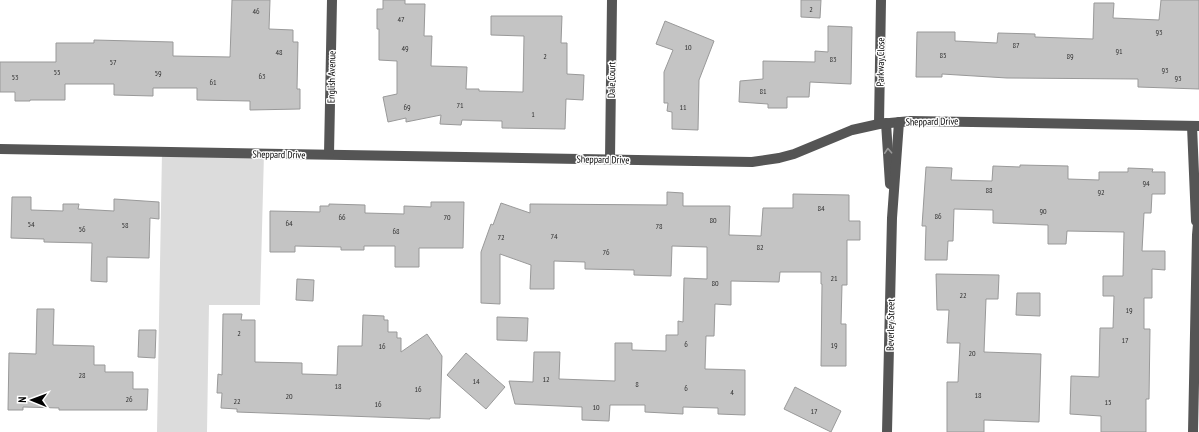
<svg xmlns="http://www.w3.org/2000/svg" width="1199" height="432" font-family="'PT Sans Narrow',sans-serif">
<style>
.green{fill:#dcdcdc}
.building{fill:#c4c4c4;stroke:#999}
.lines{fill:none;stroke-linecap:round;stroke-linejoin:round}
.minor{stroke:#555;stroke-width:10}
.oneway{stroke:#999}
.labels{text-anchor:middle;stroke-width:3;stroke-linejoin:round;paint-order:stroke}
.number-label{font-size:8px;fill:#313131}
.street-label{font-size:10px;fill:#000;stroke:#fff}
</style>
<rect width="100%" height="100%" fill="#fff"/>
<!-- green -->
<polygon class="green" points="162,152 264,153 260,305 209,305 207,432 157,432"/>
<!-- building -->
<g class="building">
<polygon points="232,0 270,0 269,29 293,30 293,42 298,42 297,89 300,89 300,109 250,110 250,101 197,100 197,88 153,88 153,96 114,95 114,84 65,84 65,100 30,100 30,101 15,101 15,92 0,92 0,62 56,62 56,43 94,43 94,40 173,42 173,56 230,57"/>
<polygon points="383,0 405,0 405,4 425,4 424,36 432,36 431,66 467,67 466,89 479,89 479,91 523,92 524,36 491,35 491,16 562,16 561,43 567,43 567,74 584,75 583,100 566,99 565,129 502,128 502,121 462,120 461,125 440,124 441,115 406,122 406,118 388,122 383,97 397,94 397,61 379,60 379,29 377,29 377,9 383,9"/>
<polygon points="801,0 821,0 820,18 801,17"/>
<polygon points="1161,0 1199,0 1199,89 1138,87 1138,79 1007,78 942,74 942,77 916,77 917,32 955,32 955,41 997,43 998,33 1035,34 1035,37 1093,39 1094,3 1114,3 1113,18 1159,20"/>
<polygon points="665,21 714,41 699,80 698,130 672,129 672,112 667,111 668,103 664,103 664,72 673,50 656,44"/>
<polygon points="828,26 852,27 851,84 810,82 809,97 787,97 787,108 768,108 768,104 739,102 740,81 763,79 763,61 815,62 815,51 828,52"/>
<polygon points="1020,165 1068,166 1068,179 1099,180 1099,172 1128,172 1128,168 1153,169 1152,172 1165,172 1165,194 1152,194 1151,213 1144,213 1142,251 1165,251 1165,270 1152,269 1152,298 1144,298 1144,329 1150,329 1149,399 1146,399 1146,432 1101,432 1101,416 1070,414 1071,376 1099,377 1100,328 1113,328 1114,296 1103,296 1103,276 1123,276 1124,232 1067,231 1066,244 1048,244 1048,225 993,223 993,210 954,209 953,241 948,241 947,260 925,260 926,226 922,226 926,167 952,168 951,180 992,181 993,166 1020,167"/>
<polygon points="667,192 683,193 683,206 730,206 729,235 761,236 763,208 793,208 793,194 849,195 849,221 860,221 860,240 847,240 847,285 842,285 841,324 846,324 846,366 821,366 822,284 821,284 821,272 780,272 779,282 731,281 731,305 715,304 714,336 706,336 705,369 745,370 745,415 718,414 718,408 683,407 683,414 645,412 645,405 610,405 609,421 582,420 582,407 515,404 509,381 533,382 534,352 560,352 559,379 615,381 615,343 632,343 632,350 666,351 666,335 678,335 678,321 683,322 684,278 707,279 707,247 672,246 671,276 634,275 634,270 585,269 585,262 554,261 554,289 530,289 531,265 500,254 500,304 481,303 481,252 491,224 493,225 501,203 530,213 530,204 667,205"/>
<polygon points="12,197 31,197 31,210 63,211 63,204 79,204 78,209 114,211 114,199 159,202 159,219 150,218 149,258 107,257 107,282 91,281 92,243 44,242 44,239 11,238"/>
<polygon points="431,202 464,202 463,248 419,248 419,267 395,267 395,246 364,246 364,250 341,250 341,247 295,246 295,252 270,252 270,211 320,212 320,206 329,206 329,204 365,205 365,213 404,214 404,206 431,207"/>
<polygon points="936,274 999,275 998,299 986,299 984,352 1041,354 1039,422 984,420 984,432 947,432 947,382 958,382 960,343 947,343 949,310 937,310"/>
<polygon points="297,279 314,280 313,301 296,300"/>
<polygon points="1017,293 1040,293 1040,316 1016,315"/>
<polygon points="37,309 54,309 53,345 94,346 94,365 105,365 105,372 133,372 133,389 148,389 147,410 59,410 59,408 23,407 23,410 8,410 9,353 36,354"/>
<polygon points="223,314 242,314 241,320 255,320 255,362 302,363 302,374 337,375 338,346 362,346 363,315 384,316 384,320 388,320 388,332 397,332 397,338 401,338 401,352 427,334 442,356 440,418 430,418 430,419 237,412 237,409 221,408 222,393 217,393 218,374 222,375"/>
<polygon points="497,317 528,318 527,341 497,340"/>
<polygon points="139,330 156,330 155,358 138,357"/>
<polygon points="466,353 505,387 486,409 447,375"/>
<polygon points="795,387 841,411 831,432 784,409"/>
</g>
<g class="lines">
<!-- minor -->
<g class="minor">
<polyline points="886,123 890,184"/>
<polyline points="879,124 881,0"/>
<polyline points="1192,126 1196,221"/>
<polyline points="0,149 752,162 779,158 794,154 852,130 879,124 911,121 1199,126"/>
<polyline points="329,154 332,0"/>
<polyline points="610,159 612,0"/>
<polyline points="887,432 892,218 899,122"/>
<polyline points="1193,432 1197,235 1199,213"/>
</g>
</g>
<!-- one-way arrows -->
<defs><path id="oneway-chevron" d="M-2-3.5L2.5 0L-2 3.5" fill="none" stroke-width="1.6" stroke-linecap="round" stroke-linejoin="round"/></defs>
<use class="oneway" href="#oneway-chevron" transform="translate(888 151) rotate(-93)"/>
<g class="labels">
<!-- number labels -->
<g class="number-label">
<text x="811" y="12">2</text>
<text x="256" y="14">46</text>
<text x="401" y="22">47</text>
<text x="1159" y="35">93</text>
<text x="1016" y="48">87</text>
<text x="688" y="50">10</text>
<text x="405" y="51">49</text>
<text x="1119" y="54">91</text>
<text x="279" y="55">48</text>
<text x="943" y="58">85</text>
<text x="545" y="59">2</text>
<text x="1070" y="59">89</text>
<text x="833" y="62">83</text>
<text x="113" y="65">57</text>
<text x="1165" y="73">93</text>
<text x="57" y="75">55</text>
<text x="158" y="76">59</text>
<text x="262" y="79">63</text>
<text x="15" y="80">53</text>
<text x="1178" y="81">93</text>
<text x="213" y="85">61</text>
<text x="763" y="94">81</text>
<text x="460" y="108">71</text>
<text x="407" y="110">69</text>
<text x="683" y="110">11</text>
<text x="533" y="117">1</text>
<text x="1146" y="186">94</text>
<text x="989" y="193">88</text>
<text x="1101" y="195">92</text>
<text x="821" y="211">84</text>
<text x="1043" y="214">90</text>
<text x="938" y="219">86</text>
<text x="342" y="220">66</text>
<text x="447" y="220">70</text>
<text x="713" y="223">80</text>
<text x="289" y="226">64</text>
<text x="31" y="227">54</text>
<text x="125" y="228">58</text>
<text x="659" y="229">78</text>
<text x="82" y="232">56</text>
<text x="396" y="234">68</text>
<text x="554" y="239">74</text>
<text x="501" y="240">72</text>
<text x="760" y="250">82</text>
<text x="606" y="255">76</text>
<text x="834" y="281">21</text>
<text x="715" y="286">80</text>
<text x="963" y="298">22</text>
<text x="1129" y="313">19</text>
<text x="239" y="336">2</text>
<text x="1125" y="343">17</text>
<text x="686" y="347">6</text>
<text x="834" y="348">19</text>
<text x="382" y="349">16</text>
<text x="972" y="356">20</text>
<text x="82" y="378">28</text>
<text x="546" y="382">12</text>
<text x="476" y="384">14</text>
<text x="637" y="387">8</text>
<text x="338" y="389">18</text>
<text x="686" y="391">6</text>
<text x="418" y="392">16</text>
<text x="732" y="395">4</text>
<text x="978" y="398">18</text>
<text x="289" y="399">20</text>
<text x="129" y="402">26</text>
<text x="237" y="404">22</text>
<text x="1108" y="405">15</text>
<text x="378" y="407">16</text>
<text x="596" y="410">10</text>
<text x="814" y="414">17</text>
</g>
<!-- street labels -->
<g class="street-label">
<text transform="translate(880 62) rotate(-89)" y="4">Parkway Close</text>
<text transform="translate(331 77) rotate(-89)" y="4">English Avenue</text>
<text transform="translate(611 80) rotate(-89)" y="4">Dale Court</text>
<text transform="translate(932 121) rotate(-1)" y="4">Sheppard Drive</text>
<text transform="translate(279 154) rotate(1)" y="4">Sheppard Drive</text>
<text transform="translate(603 159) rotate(1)" y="4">Sheppard Drive</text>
<text transform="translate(890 325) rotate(-89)" y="4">Beverley Street</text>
</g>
</g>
<!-- north arrow -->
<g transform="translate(32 400) rotate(271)" stroke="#ffffff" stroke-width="3" paint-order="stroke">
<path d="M0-3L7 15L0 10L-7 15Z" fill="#000000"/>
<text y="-6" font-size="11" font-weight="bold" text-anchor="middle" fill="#000000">N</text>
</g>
</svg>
